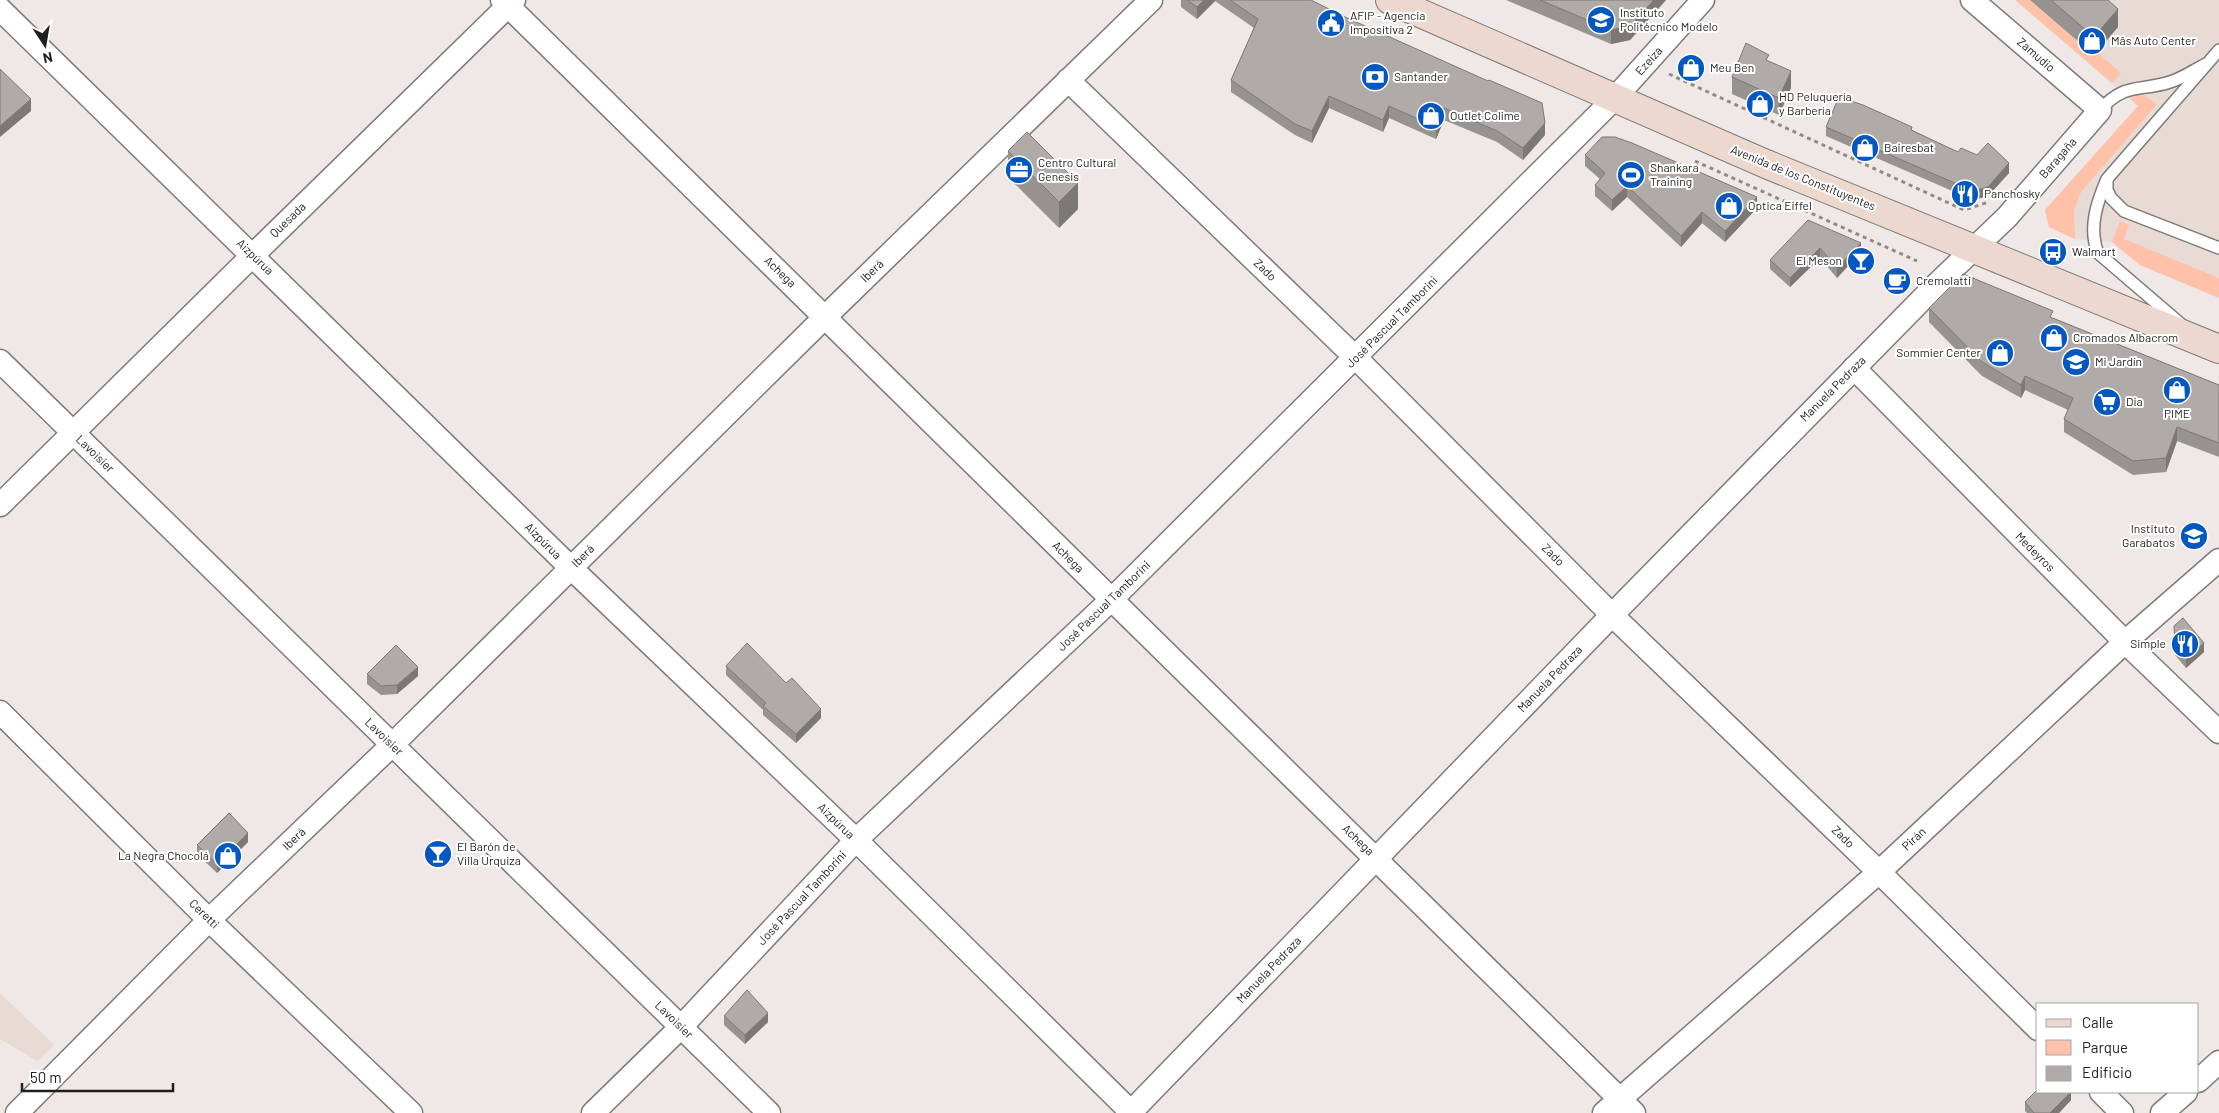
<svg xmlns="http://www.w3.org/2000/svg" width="2219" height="1113" font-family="Barlow,sans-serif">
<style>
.built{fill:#e8dad4}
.green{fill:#ffc2a9}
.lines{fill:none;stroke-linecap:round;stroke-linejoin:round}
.service-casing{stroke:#7f7a78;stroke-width:14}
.minor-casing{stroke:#7f7a78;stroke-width:25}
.secondary-casing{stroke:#7f7a78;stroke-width:30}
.path{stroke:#908b8a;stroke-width:3;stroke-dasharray:4 4;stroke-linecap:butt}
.service{stroke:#fff;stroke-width:11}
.minor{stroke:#fff;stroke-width:22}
.secondary{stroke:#edd8cf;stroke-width:28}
.wall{fill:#979390}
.shaded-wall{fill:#7b7876}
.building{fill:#b0aba8;stroke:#7b7876}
.labels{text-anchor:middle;stroke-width:4;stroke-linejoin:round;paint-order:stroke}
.poi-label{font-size:12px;fill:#211f1e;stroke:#fff;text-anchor:start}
.street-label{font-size:12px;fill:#211f1e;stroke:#fff}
</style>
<rect width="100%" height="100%" fill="#efe8e6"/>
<!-- built -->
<g class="built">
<polygon points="2015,0 2219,0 2219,298 2140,265 2112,242 2075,239 2049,227 2045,210 2138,106"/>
<polygon points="0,993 54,1045 37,1061 0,1039"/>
</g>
<!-- green -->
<g class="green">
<polygon points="2015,0 2037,0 2121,73 2112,83"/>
<polygon points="2138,95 2145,96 2157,104 2081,192 2074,210 2075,239 2049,227 2045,210 2138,106 2130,98"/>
<polygon points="2120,221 2129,225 2124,239 2219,278 2219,298 2140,265 2112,242"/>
</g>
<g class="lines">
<defs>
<g id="service">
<path d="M2100,110C2125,82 2139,92 2170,82C2183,78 2194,70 2206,64"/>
<polyline points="2107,180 2107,190 2111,198 2124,211 2219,248"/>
<path d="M2182,325L2098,253C2088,228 2097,202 2107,179L2219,50"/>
</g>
<g id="minor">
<polyline points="502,0 1634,1113"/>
<polyline points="0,9 571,568 856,840 1132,1113"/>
<polyline points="1068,80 1356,358 1612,615 1879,872 2038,1029"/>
<polyline points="0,361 769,1113"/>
<polyline points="1854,368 2125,642 2219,732"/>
<polyline points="0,505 253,255 514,0"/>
<polyline points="0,712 209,920 411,1113"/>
<polyline points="2198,1081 2219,1062"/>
<polyline points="2101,1092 2122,1113"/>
<polyline points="17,1113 209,920 392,745 825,317 1151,0"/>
<polyline points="593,1113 681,1027 856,840 1111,600 1614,99 1703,0"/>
<polyline points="1130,1113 1612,615 1938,283 2007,217 2100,110 1972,0"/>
<polyline points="1604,1113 1879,872 2125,642 2219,560"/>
<polyline points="2162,1113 2186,1092"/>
</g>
<polyline id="secondary" points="1390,0 1766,164 2219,349"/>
</defs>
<!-- service casing -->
<use href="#service" class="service-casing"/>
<!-- minor casing -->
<use href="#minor" class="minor-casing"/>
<!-- secondary casing -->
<use href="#secondary" class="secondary-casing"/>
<!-- path -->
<g class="path">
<polyline points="1669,74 1964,210 1989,202"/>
<polyline points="1695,161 1917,261"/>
</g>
<!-- service -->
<use href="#service" class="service"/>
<!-- minor -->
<use href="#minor" class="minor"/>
<!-- secondary -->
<use href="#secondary" class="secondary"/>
</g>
<!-- wall -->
<g class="wall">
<polygon points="1181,0 1311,0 1545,135 1523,160 1497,142 1444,120 1436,139 1389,118 1383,132 1329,108 1312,143 1295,135 1231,92 1231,80 1254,28 1215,1 1197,19 1181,7"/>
<polygon points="1506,0 1666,0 1630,40 1611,44"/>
<polygon points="2030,0 2108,0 2118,27 2094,55"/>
<polygon points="1769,62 1791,88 1779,115 1732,94 1732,77"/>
<polygon points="1826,127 1912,130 1958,152 2009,173 1988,196 1973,200 1826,136"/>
<polygon points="1008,151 1078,209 1059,228 1008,177"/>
<polygon points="1585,155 1757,208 1725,242 1702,223 1681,247 1627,197 1612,211 1595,196 1595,185 1600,179 1585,166"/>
<polygon points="1808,220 1861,252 1837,278 1820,258 1790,287 1770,269 1770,260"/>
<polygon points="1929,308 2053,318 2219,385 2219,457 2177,441 2166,472 2133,475 2064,432 2064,419 2068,410 2025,390 2021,398 1982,376 1929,322"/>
<polygon points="2174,626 2204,652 2186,668 2175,655"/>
<polygon points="726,666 786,683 821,718 796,743 763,715 763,710 726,675"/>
<polygon points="367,674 418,676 397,694 381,695 367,684"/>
<polygon points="248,842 217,873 197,854 197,845"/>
<polygon points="724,1016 768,1022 745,1044 724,1025"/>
<polygon points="2071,1092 2071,1100 2059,1113 2027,1113 2025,1111 2025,1102"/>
</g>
<!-- shaded-wall -->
<g class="shaded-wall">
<polygon points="1204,0 1215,0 1215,1 1197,19 1197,7"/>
<polygon points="1654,0 1666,0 1630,40 1611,44 1611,30"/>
<polygon points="2118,9 2118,27 2094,55 2094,37"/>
<polygon points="1791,71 1791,88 1779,115 1779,98"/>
<polygon points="1329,96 1329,108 1312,143 1312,131"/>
<polygon points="31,99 31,111 0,137 0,126"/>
<polygon points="1389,106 1389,118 1383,132 1383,120"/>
<polygon points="1444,108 1444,120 1436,139 1436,127"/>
<polygon points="1545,123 1545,135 1523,160 1523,148"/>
<polygon points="2009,163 2009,173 1988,196 1973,200 1973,191"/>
<polygon points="1078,183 1078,209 1059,228 1059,202"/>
<polygon points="1627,186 1627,197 1612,211 1612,200"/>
<polygon points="1757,197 1757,208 1725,242 1725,231"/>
<polygon points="1702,212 1702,223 1681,247 1681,236"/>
<polygon points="1861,243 1861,252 1837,278 1837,268"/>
<polygon points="1820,248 1820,258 1790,287 1790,278"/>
<polygon points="2025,376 2025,390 2021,398 2021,385"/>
<polygon points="2177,427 2177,441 2166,472 2166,458"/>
<polygon points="2204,643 2204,652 2186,668 2186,658"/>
<polygon points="418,667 418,676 397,694 397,685"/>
<polygon points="821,709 821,718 796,743 796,734"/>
<polygon points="248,833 248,842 217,873 217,864"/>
<polygon points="768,1013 768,1022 745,1044 745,1035"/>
<polygon points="2071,1092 2071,1100 2059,1113 2050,1113"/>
</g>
<!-- building -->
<g class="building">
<polygon points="1187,0 1204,0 1197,7"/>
<polygon points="1230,0 1311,0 1345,17 1488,81 1489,80 1542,103 1545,123 1523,148 1497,131 1444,108 1436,127 1389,106 1383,120 1329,96 1312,131 1295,124 1231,80 1258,19"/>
<polygon points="1540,0 1654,0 1630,26 1611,30"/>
<polygon points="2051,0 2108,0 2118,9 2094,37"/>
<polygon points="1746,43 1769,55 1766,60 1791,71 1779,98 1732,77"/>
<polygon points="0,69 31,99 0,126"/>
<polygon points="1839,97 1863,105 1912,127 1911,130 1958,152 1961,148 1977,155 1988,143 2009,163 1988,187 1973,191 1826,127"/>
<polygon points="1027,132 1078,183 1059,202 1008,151"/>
<polygon points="1602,137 1615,137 1632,143 1757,197 1725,231 1702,212 1681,236 1627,186 1612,200 1595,185 1605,173 1585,155"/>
<polygon points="1808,220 1861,243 1837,268 1820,248 1790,278 1770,260"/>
<polygon points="1963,274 2053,311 2050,317 2219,385 2219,443 2177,427 2166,458 2133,461 2064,419 2073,398 2025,376 2021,385 1982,362 1929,308"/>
<polygon points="2183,618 2204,643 2186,658 2175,646 2174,626"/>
<polygon points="747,643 786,683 792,678 821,709 796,734 763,706 766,703 726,666"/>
<polygon points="396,645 418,667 397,685 381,686 367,674"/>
<polygon points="229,813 248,833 217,864 197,845"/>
<polygon points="747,990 768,1013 745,1035 724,1016"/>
<polygon points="2038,1089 2038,1092 2071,1092 2050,1113 2034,1113 2025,1102"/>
</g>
<!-- icons -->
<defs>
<symbol id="school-disc" viewBox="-11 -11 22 22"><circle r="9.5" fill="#0357c0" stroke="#fff"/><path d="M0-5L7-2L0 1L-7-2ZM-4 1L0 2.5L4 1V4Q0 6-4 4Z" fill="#fff"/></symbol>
<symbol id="civic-disc" viewBox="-11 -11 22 22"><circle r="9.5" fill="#0357c0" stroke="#fff"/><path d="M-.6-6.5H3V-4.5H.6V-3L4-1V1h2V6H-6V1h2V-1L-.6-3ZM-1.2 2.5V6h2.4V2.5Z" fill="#fff"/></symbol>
<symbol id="shop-disc" viewBox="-11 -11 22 22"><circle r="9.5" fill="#0357c0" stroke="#fff"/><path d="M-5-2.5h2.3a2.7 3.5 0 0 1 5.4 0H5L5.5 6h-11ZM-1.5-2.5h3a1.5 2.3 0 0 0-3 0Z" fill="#fff"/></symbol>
<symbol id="bank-disc" viewBox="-11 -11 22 22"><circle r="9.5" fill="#0357c0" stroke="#fff"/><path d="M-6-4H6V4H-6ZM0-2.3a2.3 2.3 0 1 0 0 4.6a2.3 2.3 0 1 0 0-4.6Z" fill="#fff"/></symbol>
<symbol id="office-disc" viewBox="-11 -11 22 22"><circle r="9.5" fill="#0357c0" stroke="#fff"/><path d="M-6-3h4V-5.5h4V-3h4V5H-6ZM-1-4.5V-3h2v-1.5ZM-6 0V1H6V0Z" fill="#fff"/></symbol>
<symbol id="stadium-disc" viewBox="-11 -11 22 22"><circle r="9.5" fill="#0357c0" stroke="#fff"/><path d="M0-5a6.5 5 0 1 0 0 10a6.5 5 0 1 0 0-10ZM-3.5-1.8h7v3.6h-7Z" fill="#fff"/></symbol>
<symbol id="restaurant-disc" viewBox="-11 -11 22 22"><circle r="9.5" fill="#0357c0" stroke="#fff"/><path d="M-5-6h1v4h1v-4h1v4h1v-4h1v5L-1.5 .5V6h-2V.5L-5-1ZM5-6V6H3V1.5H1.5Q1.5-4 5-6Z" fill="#fff"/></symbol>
<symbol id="bus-disc" viewBox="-11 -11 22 22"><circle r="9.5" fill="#0357c0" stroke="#fff"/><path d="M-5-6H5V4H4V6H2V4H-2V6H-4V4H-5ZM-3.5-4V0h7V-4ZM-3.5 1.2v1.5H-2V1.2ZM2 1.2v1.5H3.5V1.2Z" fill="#fff"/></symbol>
<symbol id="bar-disc" viewBox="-11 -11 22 22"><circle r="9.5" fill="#0357c0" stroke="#fff"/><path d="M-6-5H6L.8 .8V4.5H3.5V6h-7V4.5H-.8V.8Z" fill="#fff"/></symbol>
<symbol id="cafe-disc" viewBox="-11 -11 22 22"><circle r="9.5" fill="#0357c0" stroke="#fff"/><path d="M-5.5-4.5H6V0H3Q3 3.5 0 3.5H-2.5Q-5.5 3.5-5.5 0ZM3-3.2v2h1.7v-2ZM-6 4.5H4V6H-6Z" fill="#fff"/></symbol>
<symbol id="supermarket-disc" viewBox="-11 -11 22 22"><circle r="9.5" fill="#0357c0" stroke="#fff"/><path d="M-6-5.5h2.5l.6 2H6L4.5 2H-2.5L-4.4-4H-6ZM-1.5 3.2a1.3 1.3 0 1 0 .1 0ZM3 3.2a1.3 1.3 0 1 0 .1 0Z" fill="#fff"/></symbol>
</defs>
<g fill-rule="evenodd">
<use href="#school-disc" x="1585" y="4" width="32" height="32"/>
<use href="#civic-disc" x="1315" y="7" width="32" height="32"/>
<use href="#shop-disc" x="2076" y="25" width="32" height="32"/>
<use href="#shop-disc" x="1675" y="52" width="32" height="32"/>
<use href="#bank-disc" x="1359" y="61" width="32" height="32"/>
<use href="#shop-disc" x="1744" y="88" width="32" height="32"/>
<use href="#shop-disc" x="1415" y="100" width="32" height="32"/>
<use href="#shop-disc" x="1849" y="132" width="32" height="32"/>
<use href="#office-disc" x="1003" y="154" width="32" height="32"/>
<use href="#stadium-disc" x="1615" y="159" width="32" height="32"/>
<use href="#restaurant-disc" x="1949" y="178" width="32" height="32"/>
<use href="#shop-disc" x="1713" y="190" width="32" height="32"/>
<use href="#bus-disc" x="2037" y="236" width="32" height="32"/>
<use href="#bar-disc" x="1845" y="245" width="32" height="32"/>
<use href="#cafe-disc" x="1881" y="265" width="32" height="32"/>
<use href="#shop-disc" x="2038" y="322" width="32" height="32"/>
<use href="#shop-disc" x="1984" y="337" width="32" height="32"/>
<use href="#school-disc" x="2060" y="346" width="32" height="32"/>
<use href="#shop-disc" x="2161" y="374" width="32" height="32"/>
<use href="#supermarket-disc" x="2091" y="386" width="32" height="32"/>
<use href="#school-disc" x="2178" y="520" width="32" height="32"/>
<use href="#restaurant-disc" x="2169" y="628" width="32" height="32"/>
<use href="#bar-disc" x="422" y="838" width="32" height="32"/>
<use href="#shop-disc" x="212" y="840" width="32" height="32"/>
</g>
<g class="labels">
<!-- poi labels -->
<g class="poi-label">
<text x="1620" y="17">Instituto<tspan x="1620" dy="14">Politécnico Modelo</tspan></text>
<text x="1350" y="20">AFIP - Agencia<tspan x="1350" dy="14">Impositiva 2</tspan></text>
<text x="2111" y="45">Mâs Auto Center</text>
<text x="1710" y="72">Meu Ben</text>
<text x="1394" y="81">Santander</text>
<text x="1779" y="101">HD Peluquería<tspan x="1779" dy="14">y Barbería</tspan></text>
<text x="1450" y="120">Outlet Colime</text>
<text x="1884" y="152">Bairesbat</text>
<text x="1038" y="167">Centro Cultural<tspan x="1038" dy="14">Genesis</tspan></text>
<text x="1650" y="172">Shankara<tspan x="1650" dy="14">Training</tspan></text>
<text x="1984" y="198">Panchosky</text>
<text x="1748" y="210">Optica Eiffel</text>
<text x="2072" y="256">Walmart</text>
<text x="1842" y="265" text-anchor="end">El Meson</text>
<text x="1916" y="285">Cremolatti</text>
<text x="2073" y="342">Cromados Albacrom</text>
<text x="1981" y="357" text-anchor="end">Sommier Center</text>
<text x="2095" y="366">Mi Jardín</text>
<text x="2126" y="406">Dia</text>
<text x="2177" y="418" text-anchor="middle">PIME</text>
<text x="2175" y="533" text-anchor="end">Instituto<tspan x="2175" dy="14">Garabatos</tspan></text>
<text x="2166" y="648" text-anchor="end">Simple</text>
<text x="457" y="851">El Barón de<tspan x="457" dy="14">Villa Urquiza</tspan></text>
<text x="209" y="860" text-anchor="end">La Negra Chocolá</text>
</g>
<!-- street labels -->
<g class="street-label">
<text transform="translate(2036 55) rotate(41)" y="4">Zamudio</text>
<text transform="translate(1649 61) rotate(-48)" y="4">Ezeiza</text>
<text transform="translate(2058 158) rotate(-49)" y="4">Baragaña</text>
<text transform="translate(1803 178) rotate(22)" y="4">Avenida de los Constituyentes</text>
<text transform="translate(288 220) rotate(-44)" y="4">Quesada</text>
<text transform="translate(255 257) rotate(44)" y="4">Aizpúrua</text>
<text transform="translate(1265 270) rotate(44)" y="4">Zado</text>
<text transform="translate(872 271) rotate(-44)" y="4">Iberá</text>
<text transform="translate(780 272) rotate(44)" y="4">Achega</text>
<text transform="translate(1392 322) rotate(-45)" y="4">José Pascual Tamborini</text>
<text transform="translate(1833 389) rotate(-45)" y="4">Manuela Pedraza</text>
<text transform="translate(95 454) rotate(44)" y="4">Lavoisier</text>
<text transform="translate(543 541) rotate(45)" y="4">Aizpúrua</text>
<text transform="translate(2035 552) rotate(45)" y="4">Medeyros</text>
<text transform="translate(1553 555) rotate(45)" y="4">Zado</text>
<text transform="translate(583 556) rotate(-45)" y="4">Iberá</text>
<text transform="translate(1068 557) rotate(45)" y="4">Achega</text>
<text transform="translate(1104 606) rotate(-44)" y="4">José Pascual Tamborini</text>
<text transform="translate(1550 679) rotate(-46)" y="4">Manuela Pedraza</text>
<text transform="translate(384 737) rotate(44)" y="4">Lavoisier</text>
<text transform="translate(836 821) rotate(44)" y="4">Aizpúrua</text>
<text transform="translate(1843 837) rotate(44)" y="4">Zado</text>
<text transform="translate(294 839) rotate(-44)" y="4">Iberá</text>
<text transform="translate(1914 839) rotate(-43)" y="4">Pirán</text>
<text transform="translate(1358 840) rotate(44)" y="4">Achega</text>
<text transform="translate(802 898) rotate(-47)" y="4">José Pascual Tamborini</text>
<text transform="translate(204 914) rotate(44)" y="4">Ceretti</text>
<text transform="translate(1269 970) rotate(-46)" y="4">Manuela Pedraza</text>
<text transform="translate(674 1020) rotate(44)" y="4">Lavoisier</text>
</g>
</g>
<!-- legend -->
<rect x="2036" y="1003" width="162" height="90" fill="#ffffff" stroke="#a6a5a5"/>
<rect x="2046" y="1019" width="25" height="8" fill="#edd8cf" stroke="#a6a5a5"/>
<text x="2082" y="1028" font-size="15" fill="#211f1e">Calle</text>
<rect x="2046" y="1040" width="25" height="15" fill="#ffc2a9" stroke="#a6a5a5"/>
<text x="2082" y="1053" font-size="15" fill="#211f1e">Parque</text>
<rect x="2046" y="1066" width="25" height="15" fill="#b0aba8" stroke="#a6a5a5"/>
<text x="2082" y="1078" font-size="15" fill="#211f1e">Edificio</text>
<!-- north arrow -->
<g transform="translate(45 45) rotate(168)" stroke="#ffffff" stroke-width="4" paint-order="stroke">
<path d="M0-4L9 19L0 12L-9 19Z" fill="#211f1e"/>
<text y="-8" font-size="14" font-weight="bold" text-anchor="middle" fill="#211f1e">N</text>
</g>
<!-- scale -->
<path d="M22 1083v8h151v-8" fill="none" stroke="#211f1e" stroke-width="2.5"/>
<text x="30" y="1083" font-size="15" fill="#211f1e" stroke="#ffffff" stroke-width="4" paint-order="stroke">50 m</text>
</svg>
